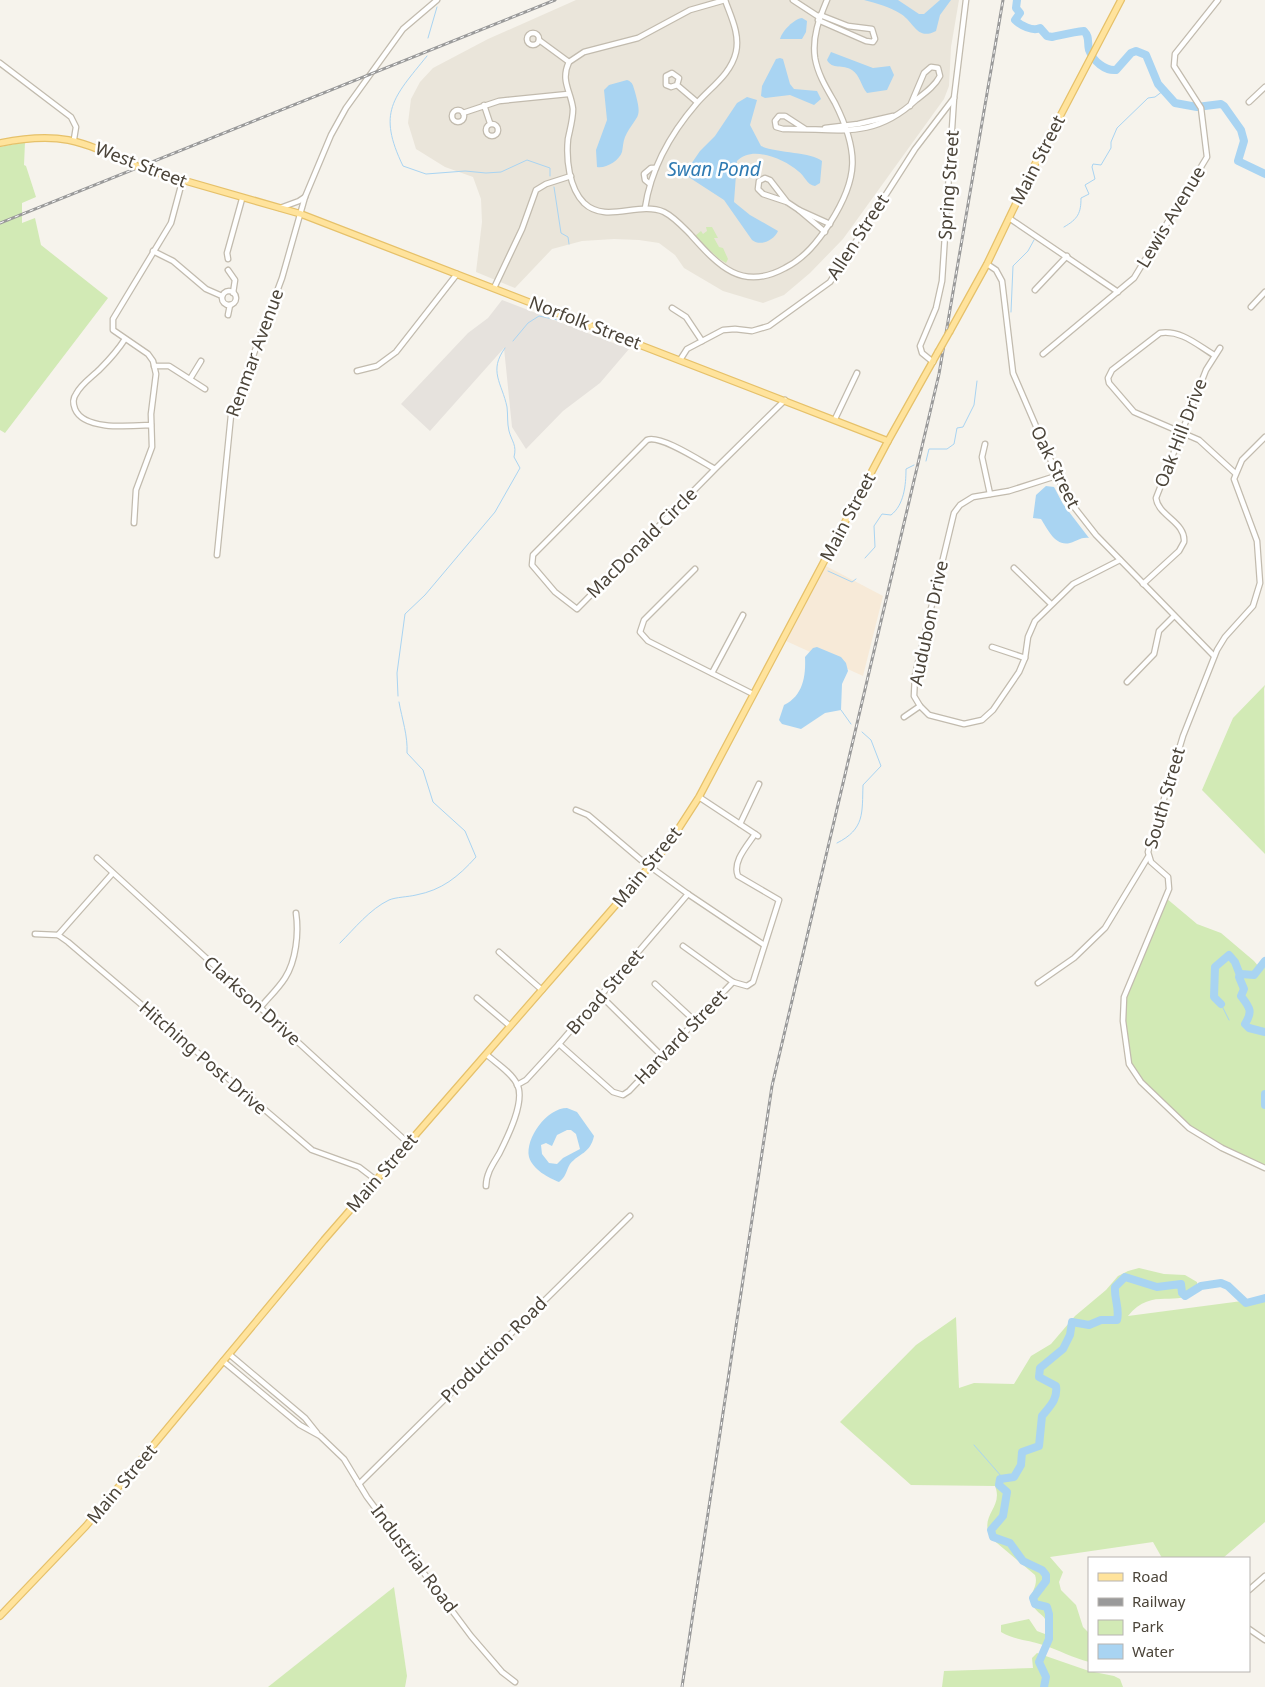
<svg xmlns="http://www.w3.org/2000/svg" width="1265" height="1687" font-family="'Noto Sans',sans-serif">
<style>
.residential{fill:#eae5da}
.commercial{fill:#f7ead8}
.industrial{fill:#e6e2dd}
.green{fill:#d2eab5}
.water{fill:#a9d4f2;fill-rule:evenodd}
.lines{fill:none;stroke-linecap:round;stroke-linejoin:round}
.stream{stroke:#a9d4f2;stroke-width:1}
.river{stroke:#a9d4f2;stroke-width:8}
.minor-casing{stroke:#c2bbae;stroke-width:7}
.major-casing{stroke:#e6c16a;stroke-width:8}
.minor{stroke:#fff;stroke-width:4.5}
.major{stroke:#ffe39c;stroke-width:5.5}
.rail-casing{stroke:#9a9a9a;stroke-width:3}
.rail{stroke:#fff;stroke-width:1;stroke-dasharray:4;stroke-linecap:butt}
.major-bridge-casing{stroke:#e6c16a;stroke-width:8;stroke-linecap:butt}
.major-bridge{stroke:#ffe39c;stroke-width:5.5}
.labels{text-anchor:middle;stroke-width:5;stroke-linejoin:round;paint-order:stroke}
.street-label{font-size:18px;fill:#4b4439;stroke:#fff}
.water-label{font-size:19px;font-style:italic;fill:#2e7ab2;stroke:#fff}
</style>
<rect width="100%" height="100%" fill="#f6f3ec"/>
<!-- residential -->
<polygon class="residential" points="576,0 959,0 951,47 949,86 944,99 843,239 810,273 784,295 763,303 723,291 684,268 675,255 659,243 639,240 614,239 582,241 552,249 515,288 476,272 482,222 481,199 473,177 445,167 416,149 408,123 411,99 420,82 433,68 488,39"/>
<!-- commercial -->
<polygon class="commercial" points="826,566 883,596 863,676 786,641"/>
<!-- industrial -->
<polygon class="industrial" points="502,300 629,349 600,383 563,411 526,449 512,427 504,348 430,431 401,404 468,333 488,318"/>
<!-- green -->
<g class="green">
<polygon points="25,142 24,165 26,166 36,197 22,203 22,223 35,218 41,245 108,298 5,433 0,430 0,147"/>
<polygon points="706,227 712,227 718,238 714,238 719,247 723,248 728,259 726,263 718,258 695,236 701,231 703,234 707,231"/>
<polygon points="1265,685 1264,689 1265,854 1202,790 1233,718"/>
<polygon points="1166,898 1197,924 1221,933 1254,961 1259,967 1258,970 1265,967 1265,1168 1222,1148 1189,1128 1132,1071 1123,1004"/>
<path d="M1139,1268L1164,1274L1185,1275L1197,1282V1289C1178,1310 1153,1285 1128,1316L1242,1301L1250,1302L1265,1298V1522L1223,1558H1162L1153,1542L1050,1557L1063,1572L1059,1582L1061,1590L1076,1605L1083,1627L1089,1633V1662C1073,1658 1059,1650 1043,1645C1029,1640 1014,1640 1001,1632V1625L1029,1619L1037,1631L1045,1634C1051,1613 1037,1617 1032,1603C1029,1593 1039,1586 1035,1575L991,1538C978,1515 1004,1508 995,1486L911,1485L840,1422L916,1345L956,1317L959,1388L974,1383L1014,1384L1031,1356L1051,1344L1075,1316L1106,1290L1118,1276L1128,1271Z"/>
<polygon points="394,1587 407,1676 405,1687 268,1687"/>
<polygon points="1037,1653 1089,1671 1114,1676 1120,1679 1123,1687 942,1687 944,1671 1033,1668 1032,1658"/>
</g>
<!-- water -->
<g class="water">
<path d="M864,0H898L919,14H924L940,0H951L940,15L936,31C917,41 914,22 901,14C890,7 876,3 864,0Z"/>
<path d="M802,18L807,21L806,32L802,39H780C782,31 794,19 802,18Z"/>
<path d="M831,52L873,68L890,66L894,75L887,90L867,93C861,86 860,75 852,70C843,64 832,70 827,60Z"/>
<polygon points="780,58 783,59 790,84 794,89 817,91 821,99 814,105 790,95 765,98 761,96 762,86 776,59"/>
<path d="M627,80C633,82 633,86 635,92C643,121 637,113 625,137C623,142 623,147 622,152C619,161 605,169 597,167L596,150L607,120L604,90L609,85Z"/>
<path d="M747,97L757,100L750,125L761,146C776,153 812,152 822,161L820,183L815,186C807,185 805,176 798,171C784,159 752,145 737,161L734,202L750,215L778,231C774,240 761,247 752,240L724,200L687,176V170L700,151L715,136L737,103Z"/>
<path d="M1046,486L1054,487L1063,504L1089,538C1080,537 1078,541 1070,543C1055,547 1047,528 1041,519L1033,518L1036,495Z"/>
<path d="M817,647L841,657L846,663L848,671L842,684L841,710L825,713L801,729L782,724L779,720L784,705C803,696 806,676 805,657L813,648Z"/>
<path d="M567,1108L577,1112L594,1136C590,1154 579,1153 570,1164C566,1171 566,1177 559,1182C549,1178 533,1170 529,1157C525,1138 547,1108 567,1108ZM567,1130H571L576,1134L580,1149L563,1158L557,1164L549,1163L542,1154L541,1145L546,1143L552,1146L557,1135Z"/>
</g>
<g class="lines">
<!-- stream -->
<g class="stream">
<polyline points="428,38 437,7"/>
<path d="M427,56C393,98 377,112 403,166L426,174L465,171L486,173L501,172L527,160L550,168V176"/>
<polyline points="554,187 561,233 568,237 569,244"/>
<path d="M1064,227C1078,219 1081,213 1081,198L1089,194L1085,185L1095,179L1092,167L1093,164L1101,165L1111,148V142L1117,128L1148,98L1155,97L1163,91"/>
<polyline points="1011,312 1013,266 1028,251 1034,240"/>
<polyline points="513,341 528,323 539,316 562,321"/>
<polyline points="926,461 929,449 947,449 954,444 957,428 963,427 974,405 977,381"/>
<path d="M865,558L875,547L874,526L882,514L891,515C904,505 906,485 906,469L914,465"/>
<polyline points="828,571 852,582 856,579"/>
<path d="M398,696L397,673L405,614L425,595L495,512L520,468L514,457C517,445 512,442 509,431C507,423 508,415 507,407C502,383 488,371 505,348"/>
<polyline points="841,710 851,724"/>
<path d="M837,843C865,829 862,813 863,785L881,766L871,740L862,732"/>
<path d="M340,943C354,929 370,909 389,900C396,897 408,897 416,895C442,890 458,877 476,857L465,831L433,802L423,770L407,753C408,736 402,719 399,702"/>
<polyline points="1221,1004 1229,1020"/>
<polyline points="974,1445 1002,1477"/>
</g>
<!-- river -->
<g class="river">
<path d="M1017,0L1016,8L1020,13L1015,20C1020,25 1033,32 1040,28L1047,36L1052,37C1062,35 1073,32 1084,31C1090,37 1087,42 1089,50C1093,61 1105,71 1116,70L1131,53L1136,51L1146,55L1158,84L1175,103L1197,107L1221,104L1224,106L1241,130L1244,141L1238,161L1265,174"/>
<path d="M1265,961L1254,975L1241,974L1239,977L1244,989L1241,996C1250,1008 1253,1011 1245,1024L1249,1028L1265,1032"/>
<polyline points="1221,1004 1214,997 1215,967 1229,955 1235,962 1240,975"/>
<polyline points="1265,1094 1265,1105"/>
<path d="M1044,1687L1046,1677L1039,1662L1049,1639V1614L1047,1607L1035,1604L1033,1598L1046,1581V1575L1042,1570L1023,1561L1010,1543L993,1537L991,1530L1003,1516L1007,1492L999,1485L1000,1479L1014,1477L1021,1465L1022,1452L1039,1446L1042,1416C1049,1407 1058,1400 1056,1386L1039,1377L1040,1368L1063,1349L1070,1335L1072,1322L1089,1325L1101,1320H1117C1120,1309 1114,1299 1115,1287L1125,1277L1157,1287L1181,1284L1182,1293L1185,1296L1201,1286L1221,1283L1228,1286L1246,1303L1265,1298"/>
</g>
<defs>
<g id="minor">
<path d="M725,0L690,10L638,38L584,52L569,62C560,81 571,91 573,109C573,119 570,129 568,139C566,159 569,188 584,203C606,224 638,201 664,212C674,217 682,226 690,234C718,265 741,292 785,268C805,258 818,241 830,223C859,178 859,151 835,103C827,89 818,75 815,58C812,37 819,19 827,0"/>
<polyline points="793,0 819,17"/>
<polyline points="818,20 866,41 873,42 875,39 872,29 848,26 820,15"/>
<circle cx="533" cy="39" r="6"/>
<polyline points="539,40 569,62"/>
<polyline points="0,63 71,117 76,127 74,139"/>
<polyline points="677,85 671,87 666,85 666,76 672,73 679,78 677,85 697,102"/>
<polyline points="1249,102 1265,87"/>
<polyline points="484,105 490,123"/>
<circle cx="458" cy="116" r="6"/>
<polyline points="463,113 499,101 568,94"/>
<circle cx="492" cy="130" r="6"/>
<polyline points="825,128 858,124 893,116"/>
<path d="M805,129L785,116H779L775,121L776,127L783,129C837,128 872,141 916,100C925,93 935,86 940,76L938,68L931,67L924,73L910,106"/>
<polyline points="650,184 645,180 644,174 651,168 656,168"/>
<polyline points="787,202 770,180 765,178 759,181 758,189 763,194 787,202 799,210 830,224"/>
<polyline points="280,208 299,201 305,197"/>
<path d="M645,208C651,168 671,133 697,103C711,87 731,74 736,52C740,34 731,17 725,0"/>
<polyline points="799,210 825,232"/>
<polyline points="1009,218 1118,292"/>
<polyline points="153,251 173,261 206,289 222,296"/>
<polyline points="228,259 227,253 242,199"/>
<polyline points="987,264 996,270 1002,281 1013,373 1067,498 1096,535 1214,656"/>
<polyline points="228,270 235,280 233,293"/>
<polyline points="494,288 522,229 536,190 546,184 571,176"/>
<polyline points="1035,290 1067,256"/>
<circle cx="229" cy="298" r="7"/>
<polyline points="1251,307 1265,292"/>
<polyline points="672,308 686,317 702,341"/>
<polyline points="228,315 230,305"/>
<path d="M125,339C118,350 109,360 100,369C92,377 81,384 76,394C73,398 73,404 75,409C84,431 131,426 151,425"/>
<polyline points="1043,354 1134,278 1207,157 1201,108 1174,66 1175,54 1218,0"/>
<path d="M1214,355C1196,344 1181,330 1160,333L1112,370L1108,378L1109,383L1134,412L1199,440L1235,473"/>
<polyline points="680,360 687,349 723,330 735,329 752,331 769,326 830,282 915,149 954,98"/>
<polyline points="933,362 922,353 920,346 936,308 942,281 954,98 966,0"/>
<polyline points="154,366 169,366 205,389"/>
<polyline points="357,371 377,366 396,352 457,274"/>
<polyline points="190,379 201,361"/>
<polyline points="835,419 857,373"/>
<polyline points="1265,437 1242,460 1234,479 1257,541 1260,583 1253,606 1225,637 1217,650 1183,736 1148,852 1151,862 1168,877 1169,889 1124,997 1123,1021 1129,1064 1141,1082 1189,1128 1222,1148 1265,1168"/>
<polyline points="985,444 982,457 990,494"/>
<path d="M715,469L577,609L555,592L532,565L533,555L647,440C660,434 702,462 715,469L785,400"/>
<polyline points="1056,476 1009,491 973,497 960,505 954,513 915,675 914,696 920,706 929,715 964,724 982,720 993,710 1019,672 1025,658 1028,637 1035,621 1073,584 1120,560"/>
<polyline points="134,523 136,490 152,447 151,414 156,374 153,361 148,354 113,330 113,319 171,223 182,182"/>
<polyline points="217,555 231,415 282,278 305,197 331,135 346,108 403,29 437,0"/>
<polyline points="1014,568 1051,604"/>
<polyline points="695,569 644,620 640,632 648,641 753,694"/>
<path d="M1143,584L1179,551L1184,542C1186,522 1158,516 1156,498L1206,370L1220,348"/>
<polyline points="992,647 1025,658"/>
<polyline points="712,673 743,615"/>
<polyline points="1127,682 1154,654 1159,631 1174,616"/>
<polyline points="904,717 920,706"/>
<polyline points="699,797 758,836"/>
<polyline points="576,810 588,815 641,860 688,894 764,945"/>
<polyline points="740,824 759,784"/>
<polyline points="97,858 408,1143"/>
<polyline points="35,934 58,935 68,942 312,1150 359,1167 376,1180"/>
<polyline points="58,935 112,874"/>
<path d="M683,946L733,982L747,986L753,982L779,900L738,876C732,862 747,846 755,834"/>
<polyline points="499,952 542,990"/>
<polyline points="1038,983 1074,958 1105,928 1148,857"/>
<polyline points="655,984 696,1022"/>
<polyline points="601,996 663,1057"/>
<polyline points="477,998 510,1026"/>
<path d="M260,1008C268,998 278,989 285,978C296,961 299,933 296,913"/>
<polyline points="559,1044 613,1092 623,1095 629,1091 733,982"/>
<polyline points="517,1085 526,1080 559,1044 688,894"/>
<path d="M486,1186C486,1174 493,1164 499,1154C507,1138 526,1101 517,1084C511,1072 496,1063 486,1054"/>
<polyline points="229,1354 305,1418 317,1433"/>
<polyline points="223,1361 300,1425 320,1436 344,1459 367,1497 471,1636 502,1672 515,1682"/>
<polyline points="359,1484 630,1216"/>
<polyline points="1249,1590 1265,1576"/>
<polyline points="1249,1629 1265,1640"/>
</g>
<g id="major">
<path d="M0,143C59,131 79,140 132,164"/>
<polyline points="144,169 301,214 888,441"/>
<polyline points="950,331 987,264 1034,166 1121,0"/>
<polyline points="0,1616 86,1526 324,1240 668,845 699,797 888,441 938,352"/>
</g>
</defs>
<!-- minor casing -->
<use href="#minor" class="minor-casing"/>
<!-- major casing -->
<use href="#major" class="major-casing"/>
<!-- minor -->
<use href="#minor" class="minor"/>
<!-- major -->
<use href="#major" class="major"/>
<defs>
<g id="rail">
<polyline points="0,223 555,0"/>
<polyline points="682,1687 772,1086 939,374 1003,0"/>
</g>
</defs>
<!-- rail casing -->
<use href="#rail" class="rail-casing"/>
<!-- rail -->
<use href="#rail" class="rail"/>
<defs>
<g id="major-bridge">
<polyline points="132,164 144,169"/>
<polyline points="938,352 950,331"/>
</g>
</defs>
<!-- major-bridge casing -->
<use href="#major-bridge" class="major-bridge-casing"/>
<!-- major-bridge -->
<use href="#major-bridge" class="major-bridge"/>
</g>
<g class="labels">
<!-- street labels -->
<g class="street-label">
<text transform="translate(1038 160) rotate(-63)" y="6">Main Street</text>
<text transform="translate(141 165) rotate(21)" y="6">West Street</text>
<text transform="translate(949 185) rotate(-86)" y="6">Spring Street</text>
<text transform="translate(1171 217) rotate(-59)" y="6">Lewis Avenue</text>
<text transform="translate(858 237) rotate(-57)" y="6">Allen Street</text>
<text transform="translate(585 323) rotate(21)" y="6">Norfolk Street</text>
<text transform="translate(255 353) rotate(-70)" y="6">Renmar Avenue</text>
<text transform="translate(1181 433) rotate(-69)" y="6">Oak Hill Drive</text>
<text transform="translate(1055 467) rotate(64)" y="6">Oak Street</text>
<text transform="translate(848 517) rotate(-62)" y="6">Main Street</text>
<text transform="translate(642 543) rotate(-45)" y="6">MacDonald Circle</text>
<text transform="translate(929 623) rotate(-78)" y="6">Audubon Drive</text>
<text transform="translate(1165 798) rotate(-74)" y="6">South Street</text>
<text transform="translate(647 867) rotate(-51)" y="6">Main Street</text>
<text transform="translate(605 992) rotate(-49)" y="6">Broad Street</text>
<text transform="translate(252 1001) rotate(42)" y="6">Clarkson Drive</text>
<text transform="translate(681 1037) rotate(-46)" y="6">Harvard Street</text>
<text transform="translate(203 1058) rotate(41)" y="6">Hitching Post Drive</text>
<text transform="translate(382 1173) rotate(-49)" y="6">Main Street</text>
<text transform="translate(494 1350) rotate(-45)" y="6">Production Road</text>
<text transform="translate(122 1484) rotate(-50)" y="6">Main Street</text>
<text transform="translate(414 1559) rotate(53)" y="6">Industrial Road</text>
</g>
<!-- water labels -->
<g class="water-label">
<text x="714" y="176">Swan Pond</text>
</g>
</g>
<!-- legend -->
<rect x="1088" y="1557" width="162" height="115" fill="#ffffff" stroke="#b7b4b0"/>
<rect x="1098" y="1573" width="25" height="8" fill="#ffe39c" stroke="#b7b4b0"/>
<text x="1132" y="1582" font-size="15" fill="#4b4439">Road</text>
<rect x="1098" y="1598" width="25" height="8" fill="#9a9a9a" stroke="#b7b4b0"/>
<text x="1132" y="1607" font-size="15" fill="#4b4439">Railway</text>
<rect x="1098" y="1620" width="25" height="15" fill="#d2eab5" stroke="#b7b4b0"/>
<text x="1132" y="1632" font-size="15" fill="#4b4439">Park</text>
<rect x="1098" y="1644" width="25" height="15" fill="#a9d4f2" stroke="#b7b4b0"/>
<text x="1132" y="1657" font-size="15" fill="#4b4439">Water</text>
</svg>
